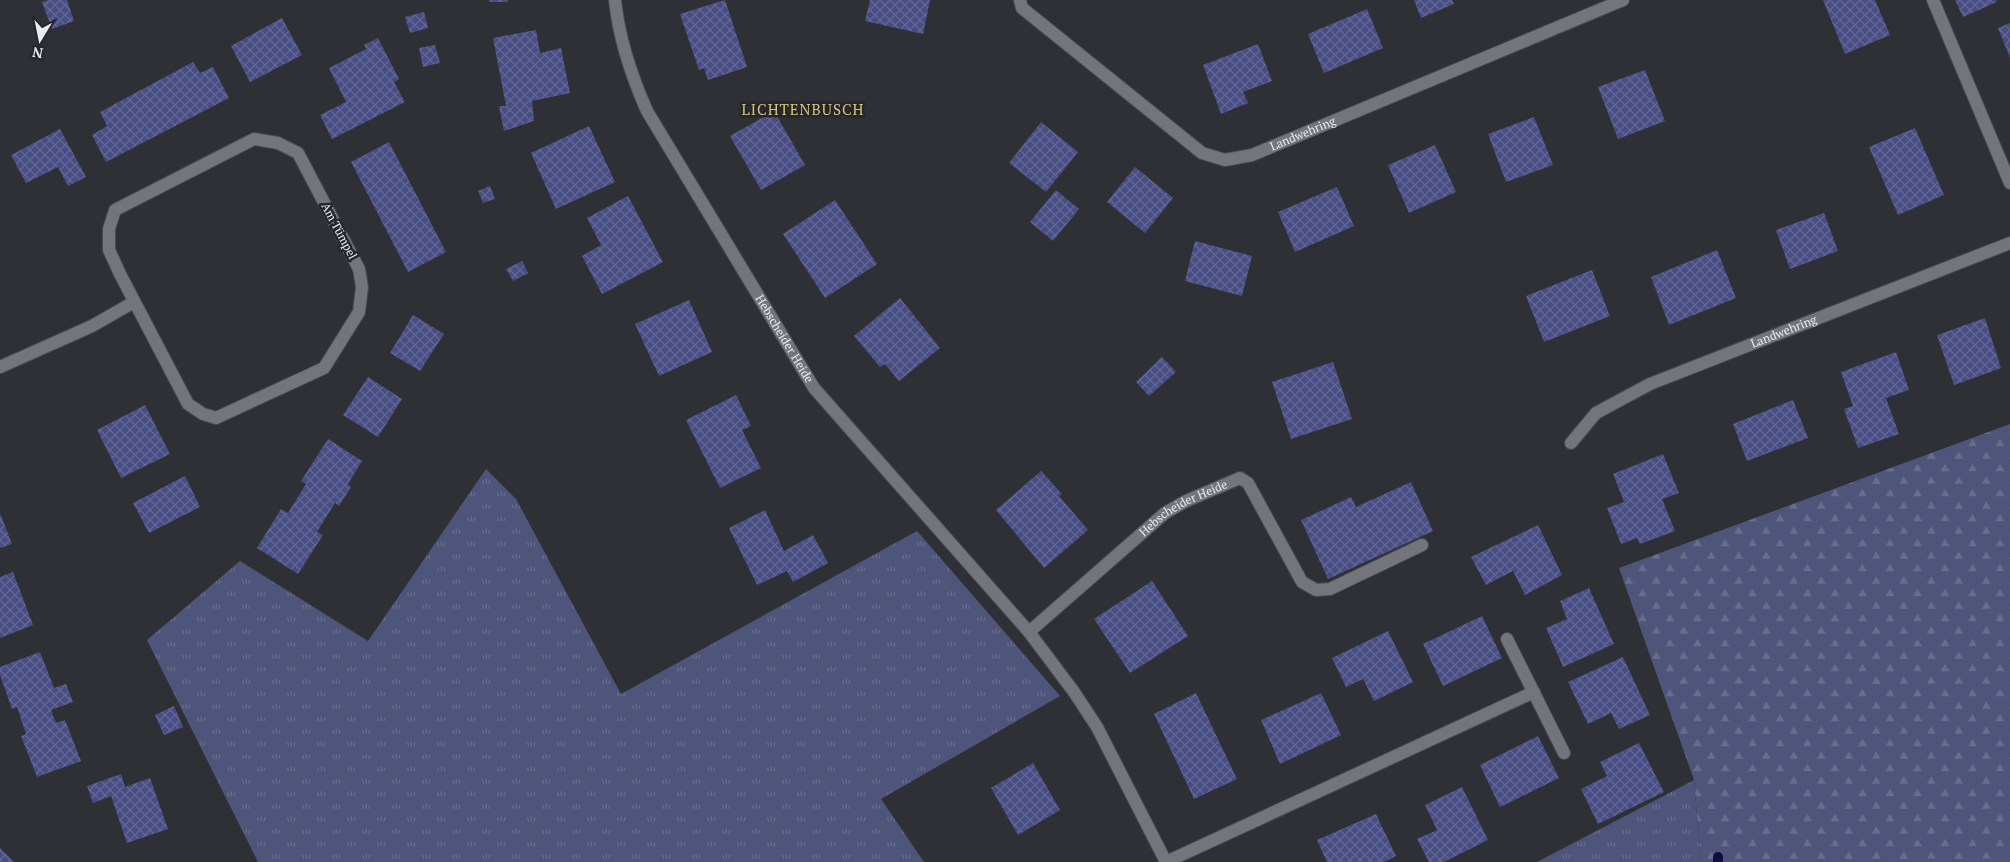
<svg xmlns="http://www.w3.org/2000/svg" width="2010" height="862" font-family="'PT Serif',serif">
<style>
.grass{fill:url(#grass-tufts)}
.forest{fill:url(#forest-firs)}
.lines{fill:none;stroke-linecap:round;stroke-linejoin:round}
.stream{stroke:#100e3e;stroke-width:10}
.building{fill:url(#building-cross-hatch)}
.minor-casing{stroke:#4a4b4f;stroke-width:14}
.minor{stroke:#74757c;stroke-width:12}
.labels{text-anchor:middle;stroke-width:5;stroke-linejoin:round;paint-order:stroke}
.street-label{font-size:12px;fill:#eaebef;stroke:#25262c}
.quarter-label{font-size:15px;letter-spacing:1px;fill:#d6c578;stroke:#25262c}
</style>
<defs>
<pattern id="grass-tufts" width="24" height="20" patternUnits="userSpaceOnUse" patternTransform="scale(1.25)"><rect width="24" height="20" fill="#4f547a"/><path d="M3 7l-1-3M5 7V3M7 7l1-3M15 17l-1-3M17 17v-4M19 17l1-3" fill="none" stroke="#686d8d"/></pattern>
<pattern id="forest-firs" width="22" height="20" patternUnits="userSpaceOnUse" patternTransform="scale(1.25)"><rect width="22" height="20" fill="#4f547a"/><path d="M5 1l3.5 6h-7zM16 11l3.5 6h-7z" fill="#686d8d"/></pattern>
<pattern id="building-cross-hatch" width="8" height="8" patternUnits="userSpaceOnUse" patternTransform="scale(1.25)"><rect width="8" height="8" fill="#484d83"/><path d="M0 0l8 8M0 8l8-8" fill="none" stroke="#636795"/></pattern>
</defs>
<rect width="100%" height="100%" fill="#2f3036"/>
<!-- grass -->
<g class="grass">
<polygon points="486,469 516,499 621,694 917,531 1060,696 881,799 924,862 258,862 147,640 240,561 368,641"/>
<polygon points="1694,780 1701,862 1537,862"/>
</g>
<!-- forest -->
<polygon class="forest" points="2010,424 2010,862 1701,862 1694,780 1619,568"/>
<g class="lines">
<!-- stream -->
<polyline class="stream" points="1718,857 1718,862"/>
</g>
<!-- building -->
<g class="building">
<polygon points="48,0 67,0 74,21 52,29 42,2"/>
<polygon points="489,0 508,0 508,2 490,2"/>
<polygon points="725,0 747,67 708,80 704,68 699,70 680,14"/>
<polygon points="870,0 930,0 923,34 865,21"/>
<polygon points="1414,0 1452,0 1454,4 1421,18"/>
<polygon points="1823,0 1875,0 1890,35 1845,54"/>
<polygon points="1955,0 1996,0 1997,2 1963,17"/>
<polygon points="1367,9 1383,48 1324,73 1308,34"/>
<polygon points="424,12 428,28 410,33 405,17"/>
<polygon points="282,18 302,55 250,82 231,46"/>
<polygon points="2010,23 2010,58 1998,28"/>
<polygon points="536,30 540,53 561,48 570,93 532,101 534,121 504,131 499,106 506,106 493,38"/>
<polygon points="378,38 399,79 394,82 405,102 332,139 320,115 346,102 329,68 366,49 364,45"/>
<polygon points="1258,44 1272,81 1243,92 1248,103 1221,114 1203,65"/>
<polygon points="435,45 440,63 423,67 419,48"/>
<polygon points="193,62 200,73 213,67 229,98 106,162 92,135 107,126 100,112"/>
<polygon points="1645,70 1665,121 1618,139 1598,87"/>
<polygon points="774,111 805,165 761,190 730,136"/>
<polygon points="1534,117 1553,165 1506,182 1488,134"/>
<polygon points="1041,122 1078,152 1046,192 1009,163"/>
<polygon points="589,126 615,182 556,209 531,153"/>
<polygon points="1915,128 1944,195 1898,215 1869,147"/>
<polygon points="60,129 86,177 68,186 58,167 26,183 11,155"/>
<polygon points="389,142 446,252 408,272 351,162"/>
<polygon points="1435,145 1456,192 1409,213 1388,165"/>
<polygon points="1135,167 1173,198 1145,233 1107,202"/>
<polygon points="490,186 495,199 483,203 478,191"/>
<polygon points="1337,187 1354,226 1295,252 1278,212"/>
<polygon points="1056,190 1079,209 1053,241 1030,222"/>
<polygon points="628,196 663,262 602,294 582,256 601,245 587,218"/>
<polygon points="835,200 877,264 825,298 783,234"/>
<polygon points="1824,213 1838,251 1790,269 1776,230"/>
<polygon points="1195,241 1252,256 1242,296 1185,281"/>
<polygon points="1717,250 1736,298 1669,325 1651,277"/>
<polygon points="522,261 528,273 513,281 506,269"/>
<polygon points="1592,270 1610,316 1544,342 1526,296"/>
<polygon points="900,298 940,348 899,381 885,364 880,367 854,336"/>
<polygon points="689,300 712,352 659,376 635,324"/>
<polygon points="413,315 444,334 420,371 390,353"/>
<polygon points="1985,318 2001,368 1954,385 1937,335"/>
<polygon points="1896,352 1909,390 1886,398 1899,434 1858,448 1844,409 1853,406 1841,372"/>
<polygon points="1162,357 1176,372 1149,396 1136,382"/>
<polygon points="1333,362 1352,419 1291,439 1272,382"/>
<polygon points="368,377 402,399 378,437 343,415"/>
<polygon points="736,395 751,426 742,430 761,468 720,488 686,420"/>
<polygon points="1793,400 1808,438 1747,461 1733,424"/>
<polygon points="145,405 170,454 121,478 97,430"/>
<polygon points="328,439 362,461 348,484 351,487 339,506 335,503 317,532 323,535 298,574 257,548 281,509 288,513 306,484 301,481"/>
<polygon points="1663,454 1679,493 1662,499 1675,531 1640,544 1637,538 1621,544 1607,508 1624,502 1613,474"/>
<polygon points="1041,471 1062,494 1059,496 1088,530 1044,568 996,510"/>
<polygon points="185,476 200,507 149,533 133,503"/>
<polygon points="1411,482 1433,531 1328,579 1301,520 1351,497 1356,507"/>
<polygon points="765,510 784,551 813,535 828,563 793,582 787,571 757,585 729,528"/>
<polygon points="0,513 12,544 0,548"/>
<polygon points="1538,525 1562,575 1525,595 1513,571 1486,585 1471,557"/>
<polygon points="13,572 33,625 0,638 0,577"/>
<polygon points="1152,581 1188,636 1130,673 1094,619"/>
<polygon points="1589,588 1614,644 1563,667 1546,628 1567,619 1560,601"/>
<polygon points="1482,616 1502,658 1443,686 1423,644"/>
<polygon points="1388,631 1413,682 1374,701 1363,679 1346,687 1332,658"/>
<polygon points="40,652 54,688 66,684 73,702 51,710 56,723 65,720 81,761 37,777 21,736 26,734 17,707 12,709 0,675 0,667"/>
<polygon points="1623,657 1650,715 1619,729 1611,713 1588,724 1568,682"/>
<polygon points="1196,693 1237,779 1194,799 1154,714"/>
<polygon points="1321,693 1341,735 1280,764 1261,720"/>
<polygon points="174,706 183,727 164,735 155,715"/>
<polygon points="1538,736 1559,778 1500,807 1480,765"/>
<polygon points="1639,743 1664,792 1598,824 1581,789 1607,776 1600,762"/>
<polygon points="1033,763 1060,810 1018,835 991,788"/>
<polygon points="121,774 125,787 150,778 168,829 127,843 111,796 93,803 87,786"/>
<polygon points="1462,787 1488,840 1444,862 1429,862 1417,839 1437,830 1425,805"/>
<polygon points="1376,814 1396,856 1384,862 1327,862 1317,840"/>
<polygon points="0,848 14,862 0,862"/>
</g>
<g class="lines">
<defs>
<g id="minor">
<path id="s1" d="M615,0C619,40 631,75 647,111L814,388L1029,632L1074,692L1097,727L1166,862"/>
<path id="s2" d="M1020,0L1022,8L1202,153L1225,160L1252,155L1623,0"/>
<polyline points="1933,0 2010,183"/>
<polygon points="254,139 278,143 298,153 359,269 362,287 359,312 324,368 216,418 203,414 188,404 120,274 109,250 109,229 115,210"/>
<polyline points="0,367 92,326 134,302"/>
<path id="s3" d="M1571,443L1596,413L1650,384L2010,243"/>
<path id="s4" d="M1029,632L1165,513L1186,501L1240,478L1248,483L1302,582L1316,590L1330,589L1422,545"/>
<polyline points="1507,639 1564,753"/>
<polyline points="1166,862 1534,692"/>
</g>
</defs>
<!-- minor casing -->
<use href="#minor" class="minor-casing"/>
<!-- minor -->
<use href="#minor" class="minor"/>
</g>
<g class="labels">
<!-- street labels -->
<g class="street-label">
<text dy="4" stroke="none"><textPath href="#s2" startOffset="346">Landwehring</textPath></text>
<text transform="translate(339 231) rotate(62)" y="4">Am Tümpel</text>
<text dy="4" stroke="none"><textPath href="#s3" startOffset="244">Landwehring</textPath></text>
<text dy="4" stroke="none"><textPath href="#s1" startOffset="382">Hebscheider Heide</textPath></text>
<text dy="4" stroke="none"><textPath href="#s4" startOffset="199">Hebscheider Heide</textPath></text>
</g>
<!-- quarter labels -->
<g class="quarter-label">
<text x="803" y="115">LICHTENBUSCH</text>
</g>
</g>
<!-- north arrow -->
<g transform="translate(40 40) rotate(190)" stroke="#25262c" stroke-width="4" paint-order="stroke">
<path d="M0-4L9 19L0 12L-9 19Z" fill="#eaebef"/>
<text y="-8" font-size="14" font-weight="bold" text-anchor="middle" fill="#eaebef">N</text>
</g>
</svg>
